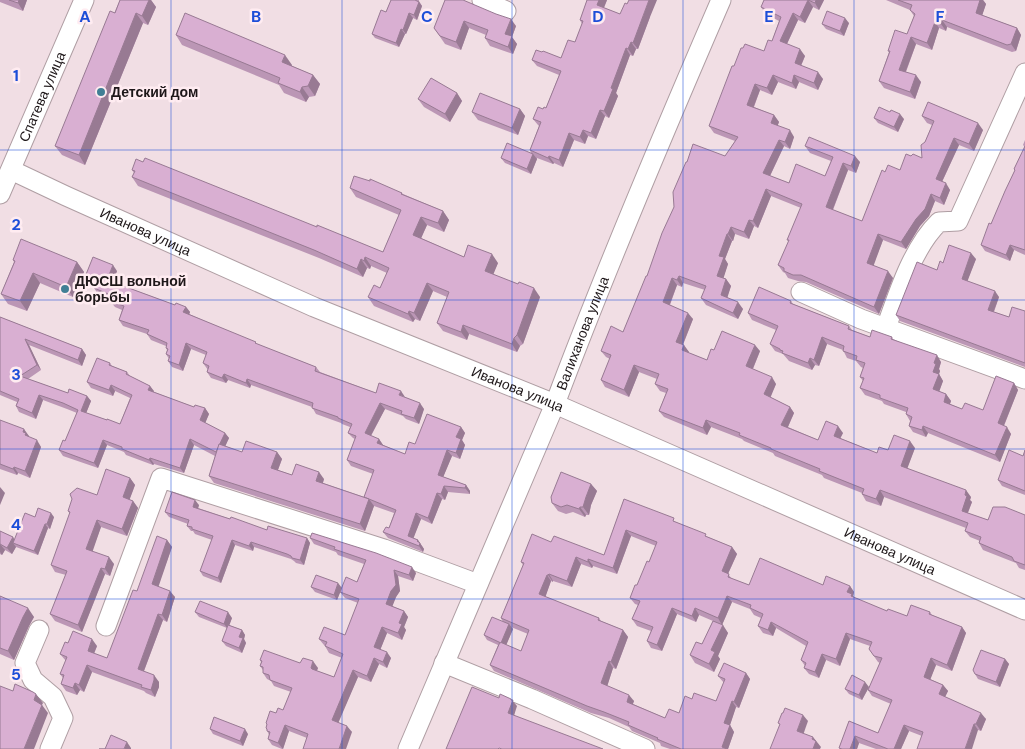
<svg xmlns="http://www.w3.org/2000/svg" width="1025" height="749" font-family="'DM Sans',sans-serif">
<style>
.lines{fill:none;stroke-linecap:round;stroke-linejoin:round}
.minor-casing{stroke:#af9ea3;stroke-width:21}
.minor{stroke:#fff;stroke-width:19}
.wall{fill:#bb96b5;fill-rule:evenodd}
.shaded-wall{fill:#987a93}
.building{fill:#d9afd2;stroke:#987a93}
.grid{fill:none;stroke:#1d4ed8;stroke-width:1;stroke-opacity:0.55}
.poi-dot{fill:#417f95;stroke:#ffecf1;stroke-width:2}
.labels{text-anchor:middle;stroke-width:5;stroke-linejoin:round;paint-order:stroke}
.poi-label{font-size:14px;font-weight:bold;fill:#1e1719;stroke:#ffecf1;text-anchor:start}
.street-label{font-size:14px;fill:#1e1719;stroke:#ffecf1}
.grid-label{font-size:16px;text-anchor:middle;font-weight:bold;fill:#1d4ed8;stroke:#ffecf1;stroke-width:5;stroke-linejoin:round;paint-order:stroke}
</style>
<rect width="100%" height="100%" fill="#f1dee4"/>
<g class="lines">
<defs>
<g id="minor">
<polyline points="482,0 506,11"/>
<path id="s1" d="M11,170L66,196L314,307L555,404L1025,610"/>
<path id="s2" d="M0,194L84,0"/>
<polyline points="801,292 861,319 1025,379"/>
<path d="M886,328C898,294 913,247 939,222L958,221L1025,73"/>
<polyline points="106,626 161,478 384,549 478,584"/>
<polyline points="39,630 25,663 33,680 53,697 63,718 50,749"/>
<polyline points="444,663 532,699 645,749"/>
<path id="s3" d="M408,749L555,404C606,268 663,134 721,0"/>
</g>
</defs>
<!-- minor casing -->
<use href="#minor" class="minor-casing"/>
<!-- minor -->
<use href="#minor" class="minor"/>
</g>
<!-- wall -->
<g class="wall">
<polygon points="0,0 27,0 23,11 0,2"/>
<polygon points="120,0 151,0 156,7 148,25 143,23 85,165 62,155 55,146"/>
<polygon points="391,0 419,0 419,1 422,6 417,20 413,18 406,34 405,34 399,47 375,38 372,34 386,12"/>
<polygon points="445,0 516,26 512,37 517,44 513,54 490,46 485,38 486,35 469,28 461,50 445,44 434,28"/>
<polygon points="587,0 607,0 604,8 620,14 650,17 638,49 636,49 633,56 630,55 616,93 618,96 609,118 605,116 596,139 588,136 585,144 574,140 563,167 554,163 553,164 537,158 537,159 531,174 505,163 501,158 531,153 530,150 539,126 538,125 533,119 543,109 546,108 559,75 537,66 532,60 542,52 561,58 575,42 582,24 580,20"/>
<polygon points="764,0 824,0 819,10 813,7 805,23 798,20 787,44 805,56 801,66 823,79 818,90 799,82 796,89 778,82 772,95 760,90 754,107 774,115 779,122 777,126 794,137 790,149 784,146 770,176 789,183 825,176 831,161 810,153 805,146 860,162 856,173 848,170 833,210 862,221 885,172 900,170 911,156 922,158 925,142 932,125 927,123 922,116 983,130 974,151 959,145 942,182 950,190 944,205 935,201 929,216 920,226 906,249 883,240 873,265 893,278 879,314 806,282 798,281 788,278 785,273 783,272 778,265 789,241 787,240 801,208 771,196 758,228 754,226 749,239 735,234 733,241 732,241 725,259 728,264 723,278 726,279 731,286 727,297 743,309 738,319 706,305 701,298 705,290 683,283 682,287 677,285 670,305 693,319 683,345 689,352 689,353 707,360 714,350 760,351 753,369 776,384 770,397 790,407 794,413 788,427 818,440 843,433 840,438 877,453 888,450 915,448 907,468 971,497 970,500 972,502 968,513 988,520 1025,515 1025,570 1019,568 1016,563 983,550 979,543 980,541 970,537 965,531 966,528 884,497 881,506 866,501 862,494 862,493 824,478 822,475 775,456 773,453 744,441 742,439 711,427 707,435 664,417 659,411 666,393 660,391 655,384 657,379 639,372 629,397 605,387 601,380 610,359 606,357 601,351 623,332 647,276 674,207 687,162 725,156 735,141 714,133 709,126 734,66 764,51 772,41 779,21 766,14 761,7"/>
<polygon points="886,0 983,0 986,4 982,15 1017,28 1021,35 1016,51 1012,52 947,27 946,31 939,28 932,50 916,44 906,72 921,82 915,99 884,88 879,81 889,52 888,51 907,34 914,16 910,10"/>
<polygon points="849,23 844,36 826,29 822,24"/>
<polygon points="176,35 292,65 292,66 313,75 320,84 315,96 309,97 306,102 284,93 279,85 182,45"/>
<polygon points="457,93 462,101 450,122 424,107 418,99"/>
<polygon points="520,109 525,116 518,135 478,120 472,112"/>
<polygon points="874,118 904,119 898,132 878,123"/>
<polygon points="1025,140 1025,255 1014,250 1010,261 985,251 981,245 991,224 1015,170 1014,169 1025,147 1023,145"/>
<polygon points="132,170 317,227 383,252 399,215 356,197 350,188 402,193 403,194 443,211 449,220 444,232 427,225 421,238 464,257 498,263 493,274 540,297 523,344 520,346 517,352 469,334 467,340 443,331 437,323 447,297 433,291 420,321 415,319 413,322 374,306 368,297 380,288 387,273 371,266 370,269 367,268 363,277 319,258 138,186 132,177 134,173"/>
<polygon points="976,259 967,281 999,297 994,312 1009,317 1025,311 1025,367 900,321 896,315 943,263"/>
<polygon points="13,260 77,262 84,272 73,297 40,283 27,311 8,304 1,294 14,262"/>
<polygon points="117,271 113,282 175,305 186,307 190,312 189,314 257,344 316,367 320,372 376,393 405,397 424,409 419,424 406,419 403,416 385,409 371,436 379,439 383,445 405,454 415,444 461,427 465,433 462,440 465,445 460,459 452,456 443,477 466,485 470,491 470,494 448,492 445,500 442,499 432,524 421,519 413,538 418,540 424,549 423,552 388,538 383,532 389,528 394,513 374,506 365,531 214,483 209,476 215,456 194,445 184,473 154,464 153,465 126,455 124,452 107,445 98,468 63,456 59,450 65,441 77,413 67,409 43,400 36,419 19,412 16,406 17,402 0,395 0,317 82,349 86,355 82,366 29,345 41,370 28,379 68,393 87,396 91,401 86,413 107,420 120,424 130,398 115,391 113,396 91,388 87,382 110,363 112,366 127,372 130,376 150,386 154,392 194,407 205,408 209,414 205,423 225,433 229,438 225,446 242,452 277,452 282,459 278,470 292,475 324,479 323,483 364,497 373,474 351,466 347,460 355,439 353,438 348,433 350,427 342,424 341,423 316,414 312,407 251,385 250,388 228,380 226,383 211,378 207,372 208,370 203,363 206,355 191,349 183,371 172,367 168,361 169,359 166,354 167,350 166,348 166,346 151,340 147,334 123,326 119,320 122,310 115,307 110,301 111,299 98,294 94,288 95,285 89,283 85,277"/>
<polygon points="791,301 793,304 849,326 852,330 870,337 892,337 893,339 941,362 939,369 940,371 939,374 943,381 939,391 946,394 951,401 950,404 962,409 983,410 1014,383 1018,390 1004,426 1011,434 1000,462 928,433 926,437 913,432 909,426 910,421 906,414 906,412 884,404 882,401 865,395 860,388 863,381 860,377 863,368 861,367 856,361 847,358 843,350 827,344 819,366 815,365 812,370 789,361 783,354 775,351 770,344 776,330 752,320 748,313"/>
<polygon points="0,420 29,436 28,437 41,447 30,478 18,473 17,475 0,469"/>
<polygon points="1025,450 1025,495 1002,486 998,480 1023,456"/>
<polygon points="130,478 135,485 129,500 133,501 138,508 127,536 101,527 92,551 114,564 110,576 105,574 82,632 55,621 50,614 66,575 55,572 51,565 70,514 68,511"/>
<polygon points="591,484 597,491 591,505 589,515 586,515 585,517 573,512 566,514 558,511 552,503"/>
<path d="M624,499L678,523L708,537L732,547L737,554L728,574L732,579L749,585H823L850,586L854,592L853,596L854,598L887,611L907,616L930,612L932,615L962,627L966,633L952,671L936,665L930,679L943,685L948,691L945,697L986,719L981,731L978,730L922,736L909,731L901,749H876L859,743L857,749H840L839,748L849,721L878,733L891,704L872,696L868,690L880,663L878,662L869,649L870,646L850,639L840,666L826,660L819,678L809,674L804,668L805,666L801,660L806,646L776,628L773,636L763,633L758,626L761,618L754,615L750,609L732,602L722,625L728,633L718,656L720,659L714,672L695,663L690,655L702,644L713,621L699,615L696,622L677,614L662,651L651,648L647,641L651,631L637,626L632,619L638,605L635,604L630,598L649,562L656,546L631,536L617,574L593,566L592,568L581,564L572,587L553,581V582L551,581L545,597L599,618L601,621L623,630L628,637L616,669L613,668L607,686L634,701L633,704L665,718L679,713L692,699L716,701L724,683L718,676L746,673L750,679L739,708L736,707L730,725L734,732L728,749H670L661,746L660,743L632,731L629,727L609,718L591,713L494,671L490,665L498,645L487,640L484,635L503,622L501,618L523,565L521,562L551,542L604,555ZM511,627L528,634L521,651L506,645L513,629Z"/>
<polygon points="199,505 198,508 230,519 267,530 307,538 310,543 304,565 296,563 294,561 291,559 254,547 253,551 235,545 221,583 203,576 200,571 212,540 195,534 193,531 191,531 187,526 188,524 169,517 165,512"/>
<polygon points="35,517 54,517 50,529 48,528 38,555 16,547 12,554 5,550 2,555 0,554 0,531 13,537 14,540"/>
<polygon points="310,538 416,573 413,581 398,576 400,591 396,597 392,606 404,611 408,617 404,627 406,630 402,640 387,633 380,650 391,658 387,668 379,664 371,682 358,677 338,722 352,732 307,738 289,731 283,749 282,749 272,745 268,739 269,735 266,728 267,725 266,723 276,713 283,710 291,692 274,686 271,681 267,679 263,673 263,670 260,666 261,662 260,660 300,663 318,668 317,671 334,677 342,658 329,653 325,646 324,645 319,639 345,635 358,603 345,598 340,592 337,600 315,592 311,587 342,588 357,582 364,564 338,555 336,552 314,544"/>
<polygon points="167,540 172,547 158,586 175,597 167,622 163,620 144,671 159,682 159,687 155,697 146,693 144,691 92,672 84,692 80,690 77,695 66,691 61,684 63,678 60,674 66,661 60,654 68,643 97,646 94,654 107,658 137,591"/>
<polygon points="0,596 34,617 29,626 14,660 0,654"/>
<polygon points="195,612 232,618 229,625 242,630 245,635 244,639 246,643 242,653 226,646 222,641 227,628 199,617"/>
<polygon points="1005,659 1009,664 1000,687 978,679 975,674"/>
<polygon points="869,687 862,700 849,694 845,689"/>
<polygon points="210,729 248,734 243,746 213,734"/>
</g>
<!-- shaded-wall -->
<g class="shaded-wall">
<polygon points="19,0 27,0 23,11 18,3"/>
<polygon points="149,0 151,0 156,7 148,25 142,16"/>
<polygon points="599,0 607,0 602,12 597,5"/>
<polygon points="649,0 657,0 650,17 638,49 633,43"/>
<polygon points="808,0 813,7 805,23 800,17"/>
<polygon points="816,0 824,0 819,10 815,3"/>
<polygon points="980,0 983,0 986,4 981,19 976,13"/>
<polygon points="419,2 422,6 417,20 414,15"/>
<polygon points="136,13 143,23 85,165 79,155"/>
<polygon points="409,13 413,18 406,34 403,30"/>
<polygon points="793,13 798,20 785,48 780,41"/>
<polygon points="845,18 849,23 844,36 840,31"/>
<polygon points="511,19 516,26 512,37 517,44 513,54 508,47 505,34"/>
<polygon points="942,20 947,27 946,31 941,24"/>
<polygon points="464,21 469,28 461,50 456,42"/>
<polygon points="935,22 939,28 932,50 927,43"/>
<polygon points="1017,28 1021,35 1016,51 1011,44"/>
<polygon points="401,29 405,34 399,47 396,43"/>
<polygon points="911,37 916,44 904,76 899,70"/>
<polygon points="631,42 636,49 633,56 628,49"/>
<polygon points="626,48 630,55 616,93 618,96 609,118 604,111 611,88"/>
<polygon points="800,49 805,56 799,70 795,63"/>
<polygon points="285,55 292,65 289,72 282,62"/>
<polygon points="818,72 823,79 818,90 814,83"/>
<polygon points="313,75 320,84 315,96 308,86"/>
<polygon points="773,75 778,82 772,95 767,88"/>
<polygon points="794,75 799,82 796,89 792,83"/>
<polygon points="916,75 921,82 915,99 910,92"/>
<polygon points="755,84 760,90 752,111 747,105"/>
<polygon points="302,87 309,97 306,102 300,92"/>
<polygon points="457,93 462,101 450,122 445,114"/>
<polygon points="520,109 525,116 518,135 512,128"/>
<polygon points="600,110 605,116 596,139 591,133"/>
<polygon points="900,114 904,119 898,132 894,127"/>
<polygon points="774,115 779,122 776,130 771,123"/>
<polygon points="978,123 983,130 974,151 969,144"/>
<polygon points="583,130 588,136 585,144 580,137"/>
<polygon points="790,130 794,137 790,149 785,142"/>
<polygon points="569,133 574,140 563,167 559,160"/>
<polygon points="954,138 959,145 940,186 936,179"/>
<polygon points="779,140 784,146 768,180 763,173"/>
<polygon points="533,154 537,159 531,174 527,169"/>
<polygon points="549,156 554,163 553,164 548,158"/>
<polygon points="855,156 860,162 856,173 851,166"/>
<polygon points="843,163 848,170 831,214 826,207"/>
<polygon points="946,183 950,190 944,205 940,198"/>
<polygon points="766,189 771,196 758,228 753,221"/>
<polygon points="931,194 935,201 929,216 920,226 906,249 901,242"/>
<polygon points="443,211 449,220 444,232 438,223"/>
<polygon points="421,217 427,225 419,243 413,235"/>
<polygon points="749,220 754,226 749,239 744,232"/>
<polygon points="731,227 735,234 733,241 728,234"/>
<polygon points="727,234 732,241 725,259 728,264 722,283 717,276 719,256"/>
<polygon points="878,234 883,240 872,270 867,263"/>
<polygon points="1010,245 1014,250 1010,261 1006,255"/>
<polygon points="971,253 976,259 966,285 962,279"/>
<polygon points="492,254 498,263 491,280 485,271"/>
<polygon points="365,257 371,266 370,269 364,261"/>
<polygon points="361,259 367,268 363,277 357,269"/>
<polygon points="77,262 84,272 73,297 66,287"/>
<polygon points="113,265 117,271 111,286 107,280"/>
<polygon points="888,271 893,278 879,314 874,307"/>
<polygon points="33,273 40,283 27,311 20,301"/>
<polygon points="679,276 683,283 682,287 677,280"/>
<polygon points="672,278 677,285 668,309 663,302"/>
<polygon points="726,279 731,286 726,302 721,295"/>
<polygon points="427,283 433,291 420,321 414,313"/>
<polygon points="534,288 540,297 523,344 517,335"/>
<polygon points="995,291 999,297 992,316 988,310"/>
<polygon points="738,302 743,309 738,319 733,313"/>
<polygon points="186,307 190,312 188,318 183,312"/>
<polygon points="409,311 415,319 413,322 408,314"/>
<polygon points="688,313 693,319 681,349 676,342"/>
<polygon points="463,325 469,334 467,340 461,332"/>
<polygon points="822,337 827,344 819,366 814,360"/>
<polygon points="514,338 520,346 517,352 512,344"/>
<polygon points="25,339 29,345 41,370 37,365"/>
<polygon points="186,343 191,349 183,371 179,365"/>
<polygon points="684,345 689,352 687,357 682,350"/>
<polygon points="755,345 760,351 751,373 746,366"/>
<polygon points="82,349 86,355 82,366 78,360"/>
<polygon points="937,355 941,362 939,369 940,371 939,374 943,381 938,395 933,389 933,372 934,363"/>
<polygon points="810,358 815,365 812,370 808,363"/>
<polygon points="634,365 639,372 629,397 624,390"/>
<polygon points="224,374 228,380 226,383 222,378"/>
<polygon points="772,377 776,384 769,401 764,394"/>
<polygon points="247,379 251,385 250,388 246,383"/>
<polygon points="1014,383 1018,390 1002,430 998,423"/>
<polygon points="111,385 115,391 113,396 109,390"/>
<polygon points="150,386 154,391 152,395 148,390"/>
<polygon points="401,391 405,397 399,395"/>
<polygon points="946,394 951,401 948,409 944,402"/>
<polygon points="39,395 43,400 36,419 32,413"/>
<polygon points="87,396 91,401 85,416 81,411"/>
<polygon points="380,403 385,409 369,439 365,433"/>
<polygon points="420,403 424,409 419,424 414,418"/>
<polygon points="790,407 794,413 786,431 781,425"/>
<polygon points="205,408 209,414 204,426 200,420"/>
<polygon points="706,420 711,427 707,435 703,428"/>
<polygon points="838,426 843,433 838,443 834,436"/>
<polygon points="923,426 928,433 926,437 922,430"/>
<polygon points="461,427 465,433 462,440 465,445 460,459 456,453 456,437"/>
<polygon points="1007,427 1011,434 1000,462 995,455"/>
<polygon points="24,429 29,436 28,437 29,442 23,432"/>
<polygon points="225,433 229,438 220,458 216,452"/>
<polygon points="190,439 194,445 184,473 180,468"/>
<polygon points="379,439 383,445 382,449 377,443"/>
<polygon points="37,440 41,447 30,478 25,471"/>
<polygon points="103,440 107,445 98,468 94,463"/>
<polygon points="910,441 915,448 906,472 901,466"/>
<polygon points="447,450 452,456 442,480 438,475"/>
<polygon points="277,452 282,459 276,475 271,468"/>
<polygon points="150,458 154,464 153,465 149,460"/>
<polygon points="14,467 18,473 17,475 13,469"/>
<polygon points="319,472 324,479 321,488 316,481"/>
<polygon points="130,478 135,485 128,504 123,497"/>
<polygon points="591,484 597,491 591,505 589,515 583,507 586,497"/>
<polygon points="466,485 470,491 470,494 465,488"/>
<polygon points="444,486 448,492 445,500 441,494"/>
<polygon points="0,487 5,493 0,505"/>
<polygon points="880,490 884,497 881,506 876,499"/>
<polygon points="966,490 971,497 970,500 972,502 966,517 962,511"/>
<polygon points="437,493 442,499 432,524 428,518"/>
<polygon points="369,499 374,506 365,531 360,524"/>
<polygon points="195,500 199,505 197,512 193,507"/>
<polygon points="133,501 138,508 127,536 122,529"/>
<polygon points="580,507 586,515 585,517 579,509"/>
<polygon points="51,513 54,517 50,529 47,524"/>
<polygon points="416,513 421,519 412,542 408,536"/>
<polygon points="97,520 101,527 91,556 86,549"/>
<polygon points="45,524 48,528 38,555 34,551"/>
<polygon points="626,530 631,536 617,574 613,568"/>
<polygon points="13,537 17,544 13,543 16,547 12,554 7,548"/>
<polygon points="307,538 310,543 304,565 300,560"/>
<polygon points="167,540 172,547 157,591 152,584"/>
<polygon points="232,540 235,545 221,583 218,578"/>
<polygon points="418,540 424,549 423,552 419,546 417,541"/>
<polygon points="251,542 254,547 253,551 249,546"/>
<polygon points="0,544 5,550 2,555 0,552"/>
<polygon points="732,547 737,554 726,578 722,571"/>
<polygon points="109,557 114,564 110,576 105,569"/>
<polygon points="576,557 581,564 572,587 567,581"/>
<polygon points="588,559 593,566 592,568 588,562"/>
<polygon points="412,567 416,573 413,581 409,575"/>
<polygon points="101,568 105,574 82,632 78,625"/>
<polygon points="394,570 398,576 400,591 396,597 391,610 386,604"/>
<polygon points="549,574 553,581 553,582 548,575"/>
<polygon points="547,575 551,581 544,601 539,594"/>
<polygon points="338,583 342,588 337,600 334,595"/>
<polygon points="850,586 854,592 853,596 856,600 855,603 847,592"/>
<polygon points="170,591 175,597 167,622 162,615"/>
<polygon points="727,596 732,602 722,625 718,618"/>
<polygon points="28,608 34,617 29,626 14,660 8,651 23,617"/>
<polygon points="672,608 677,614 662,651 657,645"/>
<polygon points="695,608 699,615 696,622 692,616"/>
<polygon points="404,611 408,617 404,627 406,630 402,640 398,633 399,623"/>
<polygon points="228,612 232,618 228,629 224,624"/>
<polygon points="158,614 163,620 142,676 138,669"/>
<polygon points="771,622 776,628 773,636 768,630"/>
<polygon points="509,624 513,629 505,648 501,643"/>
<polygon points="723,625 728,633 718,656 720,659 714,672 709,664 711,650"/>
<polygon points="382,627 387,633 379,653 374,647"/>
<polygon points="962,627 966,633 952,671 947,665"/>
<polygon points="242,630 245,635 244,639 246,643 242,653 239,648 239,637"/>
<polygon points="623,630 628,637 616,669 611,662"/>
<polygon points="846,633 850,639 840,666 836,659"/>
<polygon points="92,639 97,646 92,658 88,651"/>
<polygon points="387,652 391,658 387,668 383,662"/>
<polygon points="822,654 826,660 819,678 815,672"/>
<polygon points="374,658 379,664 371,682 367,676"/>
<polygon points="931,658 936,665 929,683 924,677"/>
<polygon points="1005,659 1009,664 1000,687 996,682"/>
<polygon points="313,661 318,668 315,674 311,668"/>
<polygon points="609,661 613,668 606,690 601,683"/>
<polygon points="87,665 92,672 84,692 79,685"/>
<polygon points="353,670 358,677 337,726 332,720"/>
<polygon points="746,673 750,679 739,708 734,702"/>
<polygon points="154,675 159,682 159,687 155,697 151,690"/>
<polygon points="865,682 869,687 862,700 859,695"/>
<polygon points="75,683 80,690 77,695 73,688"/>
<polygon points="943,685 948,691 943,701 939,694"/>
<polygon points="36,694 43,703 40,709 34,700"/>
<polygon points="629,695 634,701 631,708 627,702"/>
<polygon points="511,699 517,706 513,719 508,713"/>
<polygon points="732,701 736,707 730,725 734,732 728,749 723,749 722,747 724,723"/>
<polygon points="42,705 48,713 34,749 24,749"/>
<polygon points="981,713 986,719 981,731 976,724"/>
<polygon points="803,715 808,721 802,738 797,731"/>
<polygon points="974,724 978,730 972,749 965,749"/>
<polygon points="285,725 289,731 283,749 278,743"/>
<polygon points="904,725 909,731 901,749 894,749"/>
<polygon points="347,726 352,732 346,749 339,749"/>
<polygon points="245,729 248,734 243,746 240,741"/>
<polygon points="855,736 859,743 857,749 850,749"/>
<polygon points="813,737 821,747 820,749 813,749 812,739"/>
<polygon points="127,742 131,748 131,749 124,749"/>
</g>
<!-- building -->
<g class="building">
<polygon points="9,0 19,0 18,3"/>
<polygon points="120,0 149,0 142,16 136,13 79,155 55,146 110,11 115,13"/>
<polygon points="391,0 415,0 419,2 414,15 409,13 403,30 401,29 396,43 372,34 381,10 386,12"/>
<polygon points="445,0 463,0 496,14 511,19 505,34 512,36 508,47 485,38 488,30 464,21 456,42 440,36 434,28"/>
<polygon points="587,0 599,0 597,5 620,14 625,3 627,4 629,0 649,0 633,43 631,42 628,49 626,48 611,88 613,89 604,111 600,110 591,133 583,130 580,137 569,133 559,160 549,156 548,158 530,150 541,122 533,119 538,107 543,109 544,107 546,108 561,71 532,60 536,50 542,52 543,51 561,58 568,40 575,42 583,21 580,20"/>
<polygon points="764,0 816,0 815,3 808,0 800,17 793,13 780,41 800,49 795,63 818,72 814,83 794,75 792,83 773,75 767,88 755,84 747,105 774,115 771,123 790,130 785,142 779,140 763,173 789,183 796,164 825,176 833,157 805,146 809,137 855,156 851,166 843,163 826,207 862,221 882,170 885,172 888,165 900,170 906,154 911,156 913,154 922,158 921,145 925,142 934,121 922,116 928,102 978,123 969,144 954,138 936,179 946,183 940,198 931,194 925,209 916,219 901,242 878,234 867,263 888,271 874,307 801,275 793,275 784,271 784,268 778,265 789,240 787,240 802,204 766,189 753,221 749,220 744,232 731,227 728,234 727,234 719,256 724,257 717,276 726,279 721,295 738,302 733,313 701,298 706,286 679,276 677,280 672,278 663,302 688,313 676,342 684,345 682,350 707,360 711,349 714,350 722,331 755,345 746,366 772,377 764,394 790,407 781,425 818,440 826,421 838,426 834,436 877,453 879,447 888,450 894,435 910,441 901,466 966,490 965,495 967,496 962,511 988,520 993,507 1005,507 1025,515 1025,565 1014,561 1012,557 979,543 981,537 965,531 968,523 880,490 876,499 862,494 864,489 819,471 820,469 771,449 771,448 739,435 740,433 706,420 703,428 659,411 668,389 655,384 659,374 634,365 624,390 601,380 611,355 601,351 611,326 623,332 646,276 647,276 662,233 674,207 673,192 686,162 687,162 693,144 725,156 738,137 709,126 732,66 734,66 741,48 743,48 745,44 764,51 768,40 772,41 781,17 761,7"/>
<polygon points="898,0 980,0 976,13 1017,28 1011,44 1007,45 942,20 941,24 935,22 927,43 911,37 899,70 916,75 910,92 879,81 890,51 888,51 895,30 907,34 915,14 910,10 912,5"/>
<polygon points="827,11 845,18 840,31 822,24"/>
<polygon points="185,13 285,55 282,62 313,75 308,86 302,87 300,92 278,83 280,78 176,35"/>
<polygon points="431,78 457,93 445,114 418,99"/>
<polygon points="480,93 520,109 512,128 472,112"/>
<polygon points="879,107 890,112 891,110 900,114 894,127 874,118"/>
<polygon points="507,143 533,154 527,169 501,158"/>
<polygon points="1025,146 1025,250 1010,245 1006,255 981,245 989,223 991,224 1005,191 1015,170 1014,169"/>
<polygon points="145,158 317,227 317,225 383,252 401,210 350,188 354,176 370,181 370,179 402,193 401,194 443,211 438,223 421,217 413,235 464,257 468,245 492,254 485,271 518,284 519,282 534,288 517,335 514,338 512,344 463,325 461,332 437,323 449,292 427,283 414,313 409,311 408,314 368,297 374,285 380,288 389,268 365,257 364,261 361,259 357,269 314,250 132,177 135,171 132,170 136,159 143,162"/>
<polygon points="21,239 77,262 66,287 33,273 20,301 1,294 15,261 13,260"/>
<polygon points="949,245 971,253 962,279 995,291 988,310 1009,317 1012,307 1025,311 1025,363 896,315 917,262 937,270 940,261 943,263"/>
<polygon points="93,257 113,265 107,280 175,305 176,303 186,307 183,312 256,342 255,343 316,367 315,371 376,393 379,383 401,391 399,395 420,403 414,418 401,414 402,411 380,403 365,433 379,439 377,443 405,454 409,442 415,444 427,414 461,427 456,437 461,439 456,453 447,450 438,475 466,485 465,488 444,486 441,494 437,493 428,518 416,513 408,536 418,540 417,541 420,543 419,546 383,532 386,527 389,528 396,510 364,497 374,470 347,460 356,436 348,433 352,424 338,418 338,417 312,408 313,403 247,379 246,383 224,374 222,378 207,372 209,366 203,363 207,352 186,343 179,365 168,361 170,356 166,354 168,349 166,348 167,343 147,334 149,330 119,320 124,306 110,301 113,296 94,288 96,282 85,277"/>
<polygon points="759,287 791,301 790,303 849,326 848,329 870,337 872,330 892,337 891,339 937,355 934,363 936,364 933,372 939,374 933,389 946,394 944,402 962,409 965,403 983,410 996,376 1014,383 998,423 1007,427 995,455 923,426 922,430 909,426 912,417 906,414 908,408 880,398 880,395 860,388 864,378 860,377 865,363 856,360 857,356 843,351 844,346 822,337 814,360 810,358 808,363 782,353 783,351 780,350 780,349 770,344 778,326 748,313"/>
<polygon points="0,317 82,349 78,360 25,339 37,365 20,376 68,393 69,389 87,396 81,411 107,420 107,419 120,424 132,395 111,385 109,390 87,382 97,358 110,363 109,365 127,372 126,374 150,386 148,390 194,407 195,405 205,408 200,420 225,433 216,452 190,439 180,468 150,458 149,460 122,449 122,447 103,440 94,463 59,450 63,440 65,441 78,410 63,403 39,395 32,413 16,406 19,399 0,391"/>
<polygon points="0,420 24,429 23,432 26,433 25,435 37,440 25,471 14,467 13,469 0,464"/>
<polygon points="246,441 277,452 271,468 292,475 296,464 319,472 316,481 369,499 360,524 209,476 219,444 242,452"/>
<polygon points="1009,450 1023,456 1025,450 1025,491 998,480"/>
<polygon points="106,469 130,478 123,497 133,501 122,529 97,520 86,549 109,557 105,569 101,568 78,625 50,614 67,571 51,565 70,512 68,511 72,499 70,494 77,488 97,495"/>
<polygon points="561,472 591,484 586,497 583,507 580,507 579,509 567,505 561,507 552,503 551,497"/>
<polygon points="172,492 195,500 193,507 230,519 231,517 267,530 268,526 307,538 300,560 292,558 291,556 287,554 251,542 249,546 232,540 218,578 200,571 213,536 192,529 192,527 187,526 189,520 165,512"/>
<polygon points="624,499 674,518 673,521 706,534 705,536 732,547 722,571 729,574 728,577 749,585 760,558 823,585 826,576 850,586 847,592 852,594 851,596 887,611 888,609 907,616 911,605 930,612 929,614 962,627 947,665 931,658 924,677 943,685 939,694 981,713 976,724 974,724 965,749 917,749 923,732 904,725 894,749 888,749 855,736 850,749 842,749 839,748 849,721 878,733 892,700 868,690 882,658 874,656 869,649 872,642 846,633 836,659 822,654 815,672 804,668 806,663 801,660 808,642 771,622 768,630 758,626 763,614 750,608 751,605 727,596 718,618 695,608 692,616 672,608 657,645 647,641 653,627 632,619 640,601 630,598 635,585 637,585 647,561 649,562 657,542 626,530 613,568 588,559 588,562 576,557 567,581 549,574 548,575 547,575 539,594 599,618 598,620 623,630 611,662 609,661 601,683 629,695 627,702 665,718 669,709 679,713 685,696 692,699 694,693 716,701 725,679 718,676 724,663 746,673 734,702 732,701 724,723 730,725 722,747 727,749 681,749 657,739 658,738 628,725 629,722 604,712 587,706 490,665 500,642 521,651 529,630 501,618 524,563 521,562 532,534 551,542 554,536 604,555"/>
<polygon points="38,508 51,513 47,524 45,524 34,551 13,543 25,513 35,517"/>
<polygon points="0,531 13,537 7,548 0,544"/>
<polygon points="312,533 376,553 412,567 409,575 394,570 396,585 391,591 386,604 404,611 399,623 402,624 398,633 382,627 374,647 387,652 383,662 374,658 367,676 353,670 332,720 347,726 339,749 303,749 308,734 285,725 278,743 268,739 270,732 267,731 267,729 266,728 267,724 266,723 270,711 276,713 278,708 283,710 292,688 270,680 269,675 263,673 263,667 260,666 262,661 260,660 264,650 300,663 303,658 313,661 311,668 312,669 334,677 343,654 325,646 327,642 319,639 324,627 345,635 359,599 340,592 346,577 357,582 366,560 334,549 335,547 310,538"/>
<polygon points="157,536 167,540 152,584 170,591 162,615 158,614 138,669 154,675 154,680 151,690 141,687 142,685 87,665 79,685 75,683 73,688 61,684 64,675 60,674 67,657 60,654 65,642 68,643 73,631 92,639 88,651 107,658 133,590 137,591"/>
<polygon points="316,575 338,583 334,595 311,587"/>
<polygon points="0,596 28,608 23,617 8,651 0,648"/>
<polygon points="200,601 228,612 224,624 195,612"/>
<polygon points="492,617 509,624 501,643 484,635"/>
<polygon points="713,621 723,625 711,650 715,652 709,664 690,655 696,642 702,644"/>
<polygon points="228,625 242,630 239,637 243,638 239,648 222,641"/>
<polygon points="981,650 1005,659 996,682 975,674 973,670"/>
<polygon points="852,675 865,682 859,695 845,689"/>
<polygon points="15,684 33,692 36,694 34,700 42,705 24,749 0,749 0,686 13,691"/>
<polygon points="472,687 499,698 500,694 511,699 511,700 513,700 508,713 603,749 502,749 499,748 498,749 446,749"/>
<polygon points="785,708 803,715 797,731 813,737 812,739 816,741 813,749 770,749 780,724 778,723 782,713 783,713"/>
<polygon points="214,717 245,729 240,741 210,729"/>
<polygon points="111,735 127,742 124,749 99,749 105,749"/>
</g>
<!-- grid -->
<path class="grid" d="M171,0V749M342,0V749M512,0V749M683,0V749M854,0V749M0,150H1025M0,300H1025M0,449H1025M0,599H1025"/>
<!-- markers -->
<g class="poi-dot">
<circle cx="101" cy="92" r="5"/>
<circle cx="65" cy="289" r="5"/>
</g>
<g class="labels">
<!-- poi labels -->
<g class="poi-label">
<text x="111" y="97">Детский дом</text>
<text x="75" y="286">ДЮСШ вольной<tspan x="75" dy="16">борьбы</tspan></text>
</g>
<!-- street labels -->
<g class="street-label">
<text dy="5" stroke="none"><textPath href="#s2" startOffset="106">Спатева улица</textPath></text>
<text dy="5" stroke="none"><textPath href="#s1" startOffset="148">Иванова улица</textPath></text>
<text dy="5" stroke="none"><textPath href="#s3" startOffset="451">Валиханова улица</textPath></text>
<text dy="5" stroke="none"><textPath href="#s1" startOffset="552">Иванова улица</textPath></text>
<text dy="5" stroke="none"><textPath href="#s1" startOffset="958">Иванова улица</textPath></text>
</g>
</g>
<g class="grid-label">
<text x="85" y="22">A</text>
<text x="256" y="22">B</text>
<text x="427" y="22">C</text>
<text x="598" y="22">D</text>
<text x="769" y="22">E</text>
<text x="940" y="22">F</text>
<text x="16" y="81">1</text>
<text x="16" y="230">2</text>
<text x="16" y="380">3</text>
<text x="16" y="530">4</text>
<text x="16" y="680">5</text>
</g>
</svg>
